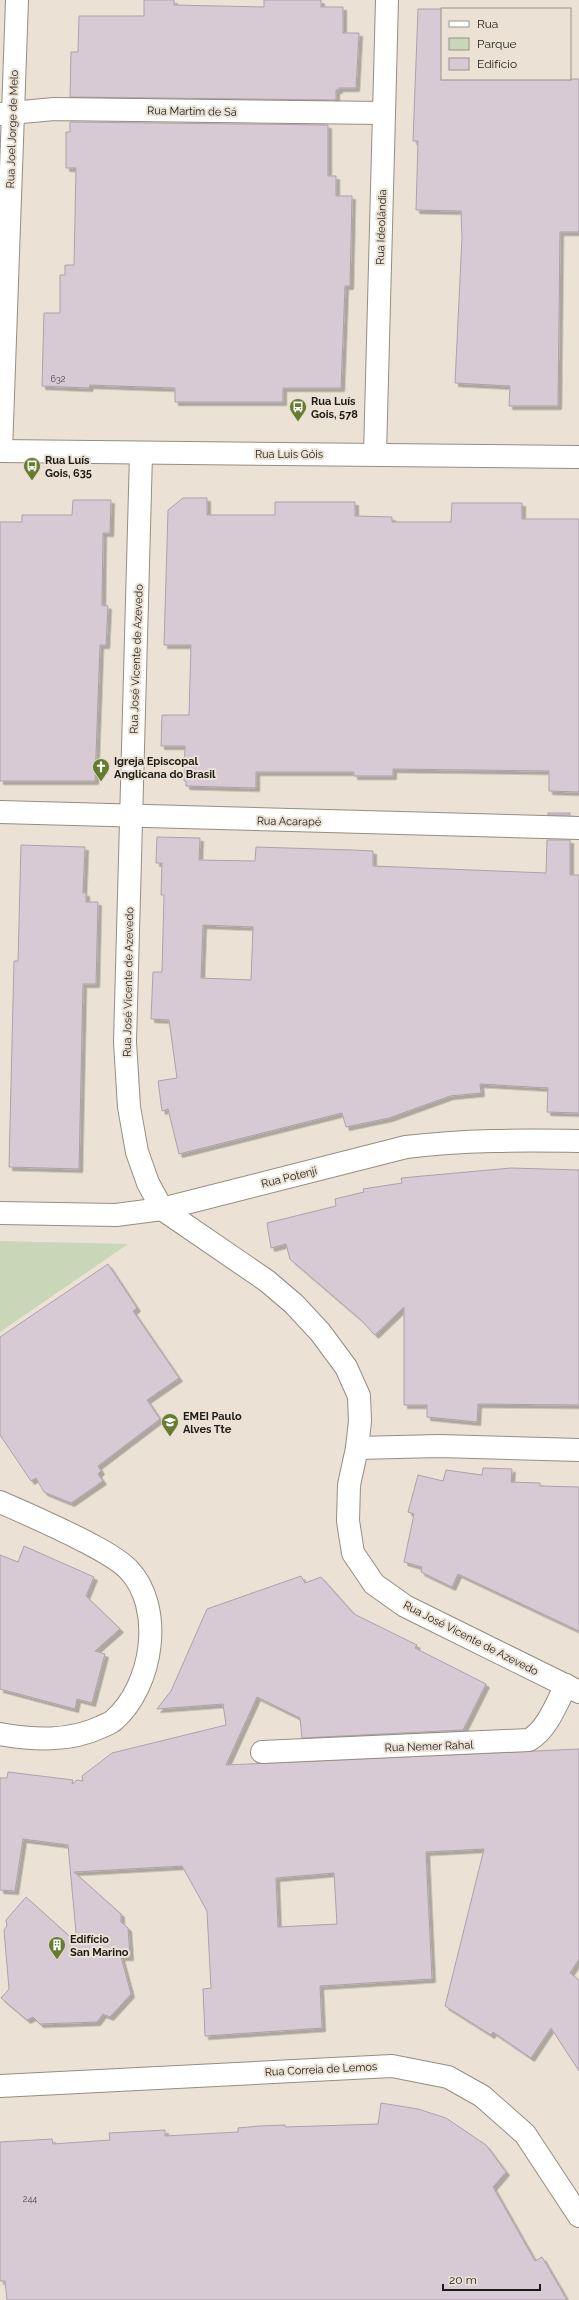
<svg xmlns="http://www.w3.org/2000/svg" width="579" height="2300" font-family="Raleway,sans-serif">
<style>
.green{fill:#c9d7b8}
.building{fill:#d8cad4;stroke:#aea1aa;fill-rule:evenodd;filter:url(#shadow)}
.lines{fill:none;stroke-linecap:round;stroke-linejoin:round}
.minor-casing{stroke:#958d81;stroke-width:24}
.minor{stroke:#fff;stroke-width:22}
.labels{text-anchor:middle;stroke-width:4;stroke-linejoin:round;paint-order:stroke}
.number-label{font-size:9px;fill:#4c4746}
.street-label{font-size:11px;fill:#1e1b16;stroke:#ebe2d5}
.poi-label{font-size:11px;font-weight:bold;fill:#1e1b16;stroke:#ebe2d5;text-anchor:start}
</style>
<defs>
<filter id="shadow"><feDropShadow dx="3.5" dy="3.5" stdDeviation="0" flood-color="#0004"/></filter>
</defs>
<rect width="100%" height="100%" fill="#ebe2d5"/>
<!-- green -->
<polygon class="green" points="0,1241 128,1244 0,1332"/>
<!-- building -->
<g class="building">
<polygon points="144,0 174,0 174,5 264,7 264,0 321,0 321,7 343,7 343,33 359,33 356,88 339,88 339,90 336,90 336,100 70,97 71,52 78,52 79,16 144,16"/>
<polygon points="418,9 442,9 442,79 579,79 579,232 560,232 558,406 509,406 510,386 455,383 462,238 461,211 416,210 418,141 413,141"/>
<polygon points="70,122 328,125 328,176 336,176 336,196 352,196 350,286 345,286 341,388 283,388 283,402 175,402 175,388 90,385 89,388 42,386 44,313 60,313 60,275 65,275 65,265 74,265 76,168 66,168 66,132 70,132"/>
<polygon points="183,498 207,498 207,515 275,515 275,502 355,502 355,516 392,517 392,522 451,522 452,503 522,503 522,519 579,519 579,792 549,791 549,771 476,770 393,769 393,776 354,776 354,772 256,772 256,788 186,786 186,781 184,781 185,746 161,746 162,715 189,715 191,645 164,645 168,510"/>
<polygon points="73,500 111,500 110,533 103,533 102,605 108,606 106,645 100,645 95,781 0,781 0,522 22,522 22,515 72,515"/>
<rect x="548" y="813" width="22" height="2"/>
<path d="M157,837L200,838L199,860L255,861L256,847L352,850L373,851V866L546,873L547,840H570V875H579V1113L547,1112L548,1088L480,1084L481,1093L450,1096L389,1118L346,1127L342,1113L179,1154L168,1109L162,1111L158,1081L177,1078L169,1020L151,1019L153,972H162L164,895H161L162,863H156ZM203,925L253,927L251,980L201,978Z"/>
<polygon points="21,845 85,847 83,893 86,893 86,902 98,902 96,984 83,984 79,1169 9,1167 14,961 18,961"/>
<polygon points="511,1168 579,1170 579,1405 478,1404 477,1422 427,1417 427,1405 404,1405 404,1307 375,1335 361,1320 290,1259 286,1244 271,1248 267,1223 336,1206 335,1199 364,1192 363,1189 402,1183 401,1178"/>
<polygon points="108,1264 137,1308 133,1311 179,1378 147,1400 160,1419 98,1466 101,1471 98,1474 103,1481 71,1503 44,1492 36,1478 31,1481 0,1435 0,1337"/>
<polygon points="483,1468 512,1469 511,1482 540,1483 540,1486 579,1487 579,1631 458,1574 452,1587 421,1572 422,1567 404,1562 414,1514 408,1512 418,1475 443,1481 446,1470 482,1475"/>
<polygon points="24,1546 94,1577 86,1596 120,1629 95,1651 105,1654 92,1703 77,1699 75,1709 0,1689 0,1555 18,1562"/>
<path d="M301,1576L305,1583L321,1577L354,1614L417,1645L415,1648L486,1684L463,1730L302,1738L300,1718L257,1697L226,1765L579,1749V1959L570,1973L579,1980V2071L551,2028L531,2058L493,2032L491,2035L445,2006L484,1849L426,1852L432,1979L320,1986L322,2028L205,2036L203,1989L211,1988L207,1911L182,1866L74,1872L121,1914V1922L128,1928L130,1957H121L131,1994L110,2017L103,2014L97,2022L40,2024L33,2017L27,2020L1,1998L9,1989L4,1930L7,1926L6,1920L26,1897L77,1943L68,1845L23,1839L15,1891L0,1890V1778H7L8,1772L73,1780L72,1784L77,1780L83,1781L82,1776L112,1753L226,1725L223,1704L157,1709L171,1691L207,1609ZM334,1873L337,1924L278,1927L276,1878Z"/>
<polygon points="381,2103 418,2109 446,2118 486,2145 506,2172 493,2187 535,2261 542,2257 567,2300 7,2300 5,2281 0,2281 0,2142 52,2139 53,2144 110,2140 109,2133 165,2130 165,2136 238,2132 238,2128 259,2126 285,2125 285,2127 378,2124"/>
</g>
<g class="lines">
<defs>
<g id="minor">
<polyline points="0,114 54,109 384,113"/>
<polyline points="0,451 579,457"/>
<polyline points="1,451 17,0"/>
<polyline points="141,454 125,1042 129,1107 137,1152 148,1183 162,1209 267,1281 294,1304 320,1332 346,1367 359,1396 360,1421 357,1448 349,1485 348,1521 353,1553 374,1584 405,1606 579,1692"/>
<polyline points="375,454 387,0"/>
<polyline points="0,812 579,828"/>
<path d="M0,1213L116,1215L162,1209L406,1147C464,1140 521,1140 579,1141"/>
<polyline points="357,1448 439,1446 579,1450"/>
<path d="M0,1502C30,1515 59,1528 88,1543C101,1550 117,1558 128,1569C165,1607 153,1686 114,1720C111,1723 105,1725 101,1727C69,1742 34,1740 0,1734"/>
<path d="M262,1752L529,1740C547,1730 557,1703 566,1685"/>
<polyline points="0,2086 392,2066 448,2077 482,2096 525,2134 579,2216"/>
</g>
</defs>
<!-- minor casing -->
<use href="#minor" class="minor-casing"/>
<!-- minor -->
<use href="#minor" class="minor"/>
</g>
<!-- icons -->
<defs>
<symbol id="bus-pin" viewBox="-11 -11 22 30"><path d="M0 17L-7.5 6A9.5 9.5 0 1 1 7.5 6Z" fill="#647d31" stroke="#ebe2d5"/><path d="M-5-6H5V4H4V6H2V4H-2V6H-4V4H-5ZM-3.5-4V0h7V-4ZM-3.5 1.2v1.5H-2V1.2ZM2 1.2v1.5H3.5V1.2Z" fill="#fff"/></symbol>
<symbol id="church-pin" viewBox="-11 -11 22 30"><path d="M0 17L-7.5 6A9.5 9.5 0 1 1 7.5 6Z" fill="#647d31" stroke="#ebe2d5"/><path d="M-1.2-6h2.4v3.5h3.3v2.4h-3.3V6h-2.4V-.1h-3.3v-2.4h3.3Z" fill="#fff"/></symbol>
<symbol id="school-pin" viewBox="-11 -11 22 30"><path d="M0 17L-7.5 6A9.5 9.5 0 1 1 7.5 6Z" fill="#647d31" stroke="#ebe2d5"/><path d="M0-5L7-2L0 1L-7-2ZM-4 1L0 2.5L4 1V4Q0 6-4 4Z" fill="#fff"/></symbol>
<symbol id="building-pin" viewBox="-11 -11 22 30"><path d="M0 17L-7.5 6A9.5 9.5 0 1 1 7.5 6Z" fill="#647d31" stroke="#ebe2d5"/><path d="M-4-6H4V6H1V3H-1V6H-4ZM-2.5-4.3h1.7v1.8h-1.7ZM.8-4.3h1.7v1.8H.8ZM-2.5-1h1.7V.8h-1.7ZM.8-1h1.7V.8H.8Z" fill="#fff"/></symbol>
</defs>
<g fill-rule="evenodd">
<use href="#bus-pin" x="288" y="397" width="20" height="27"/>
<use href="#bus-pin" x="22" y="456" width="20" height="27"/>
<use href="#church-pin" x="91" y="757" width="20" height="27"/>
<use href="#school-pin" x="160" y="1412" width="20" height="27"/>
<use href="#building-pin" x="47" y="1935" width="20" height="27"/>
</g>
<g class="labels">
<!-- number labels -->
<g class="number-label">
<text x="58" y="382">632</text>
<text x="30" y="2202">244</text>
</g>
<!-- street labels -->
<g class="street-label">
<text transform="translate(192 111) rotate(1)" y="4">Rua Martim de Sá</text>
<text transform="translate(12 129) rotate(-88)" y="4">Rua Joel Jorge de Melo</text>
<text transform="translate(381 227) rotate(-88)" y="4">Rua Ideolândia</text>
<text x="289" y="458">Rua Luis Góis</text>
<text transform="translate(136 659) rotate(-88)" y="4">Rua José Vicente de Azevedo</text>
<text transform="translate(289 821) rotate(1)" y="4">Rua Acarapé</text>
<text transform="translate(128 982) rotate(-89)" y="4">Rua José Vicente de Azevedo</text>
<text transform="translate(289 1177) rotate(-14)" y="4">Rua Potenji</text>
<text transform="translate(471 1638) rotate(27)" y="4">Rua José Vicente de Azevedo</text>
<text transform="translate(429 1746) rotate(-2)" y="4">Rua Nemer Rahal</text>
<text transform="translate(321 2069) rotate(-3)" y="4">Rua Correia de Lemos</text>
</g>
<!-- poi labels -->
<g class="poi-label">
<text x="311" y="405">Rua Luís<tspan x="311" dy="13">Gois, 578</tspan></text>
<text x="45" y="464">Rua Luís<tspan x="45" dy="13">Gois, 635</tspan></text>
<text x="114" y="765">Igreja Episcopal<tspan x="114" dy="13">Anglicana do Brasil</tspan></text>
<text x="183" y="1420">EMEI Paulo<tspan x="183" dy="13">Alves Tte</tspan></text>
<text x="70" y="1943">Edifício<tspan x="70" dy="13">San Marino</tspan></text>
</g>
</g>
<!-- legend -->
<rect x="441" y="8" width="130" height="72" fill="#ebe2d5" stroke="#999289"/>
<rect x="449" y="21" width="20" height="6" fill="#ffffff" stroke="#999289"/>
<text x="477" y="28" font-size="12" fill="#1e1b16">Rua</text>
<rect x="449" y="38" width="20" height="12" fill="#c9d7b8" stroke="#999289"/>
<text x="477" y="48" font-size="12" fill="#1e1b16">Parque</text>
<rect x="449" y="58" width="20" height="12" fill="#d8cad4" stroke="#999289"/>
<text x="477" y="68" font-size="12" fill="#1e1b16">Edifício</text>
<!-- scale -->
<path d="M443 2284v6h97v-6" fill="none" stroke="#1e1b16" stroke-width="2"/>
<text x="449" y="2284" font-size="12" fill="#1e1b16" stroke="#ebe2d5" stroke-width="3" paint-order="stroke">20 m</text>
</svg>
